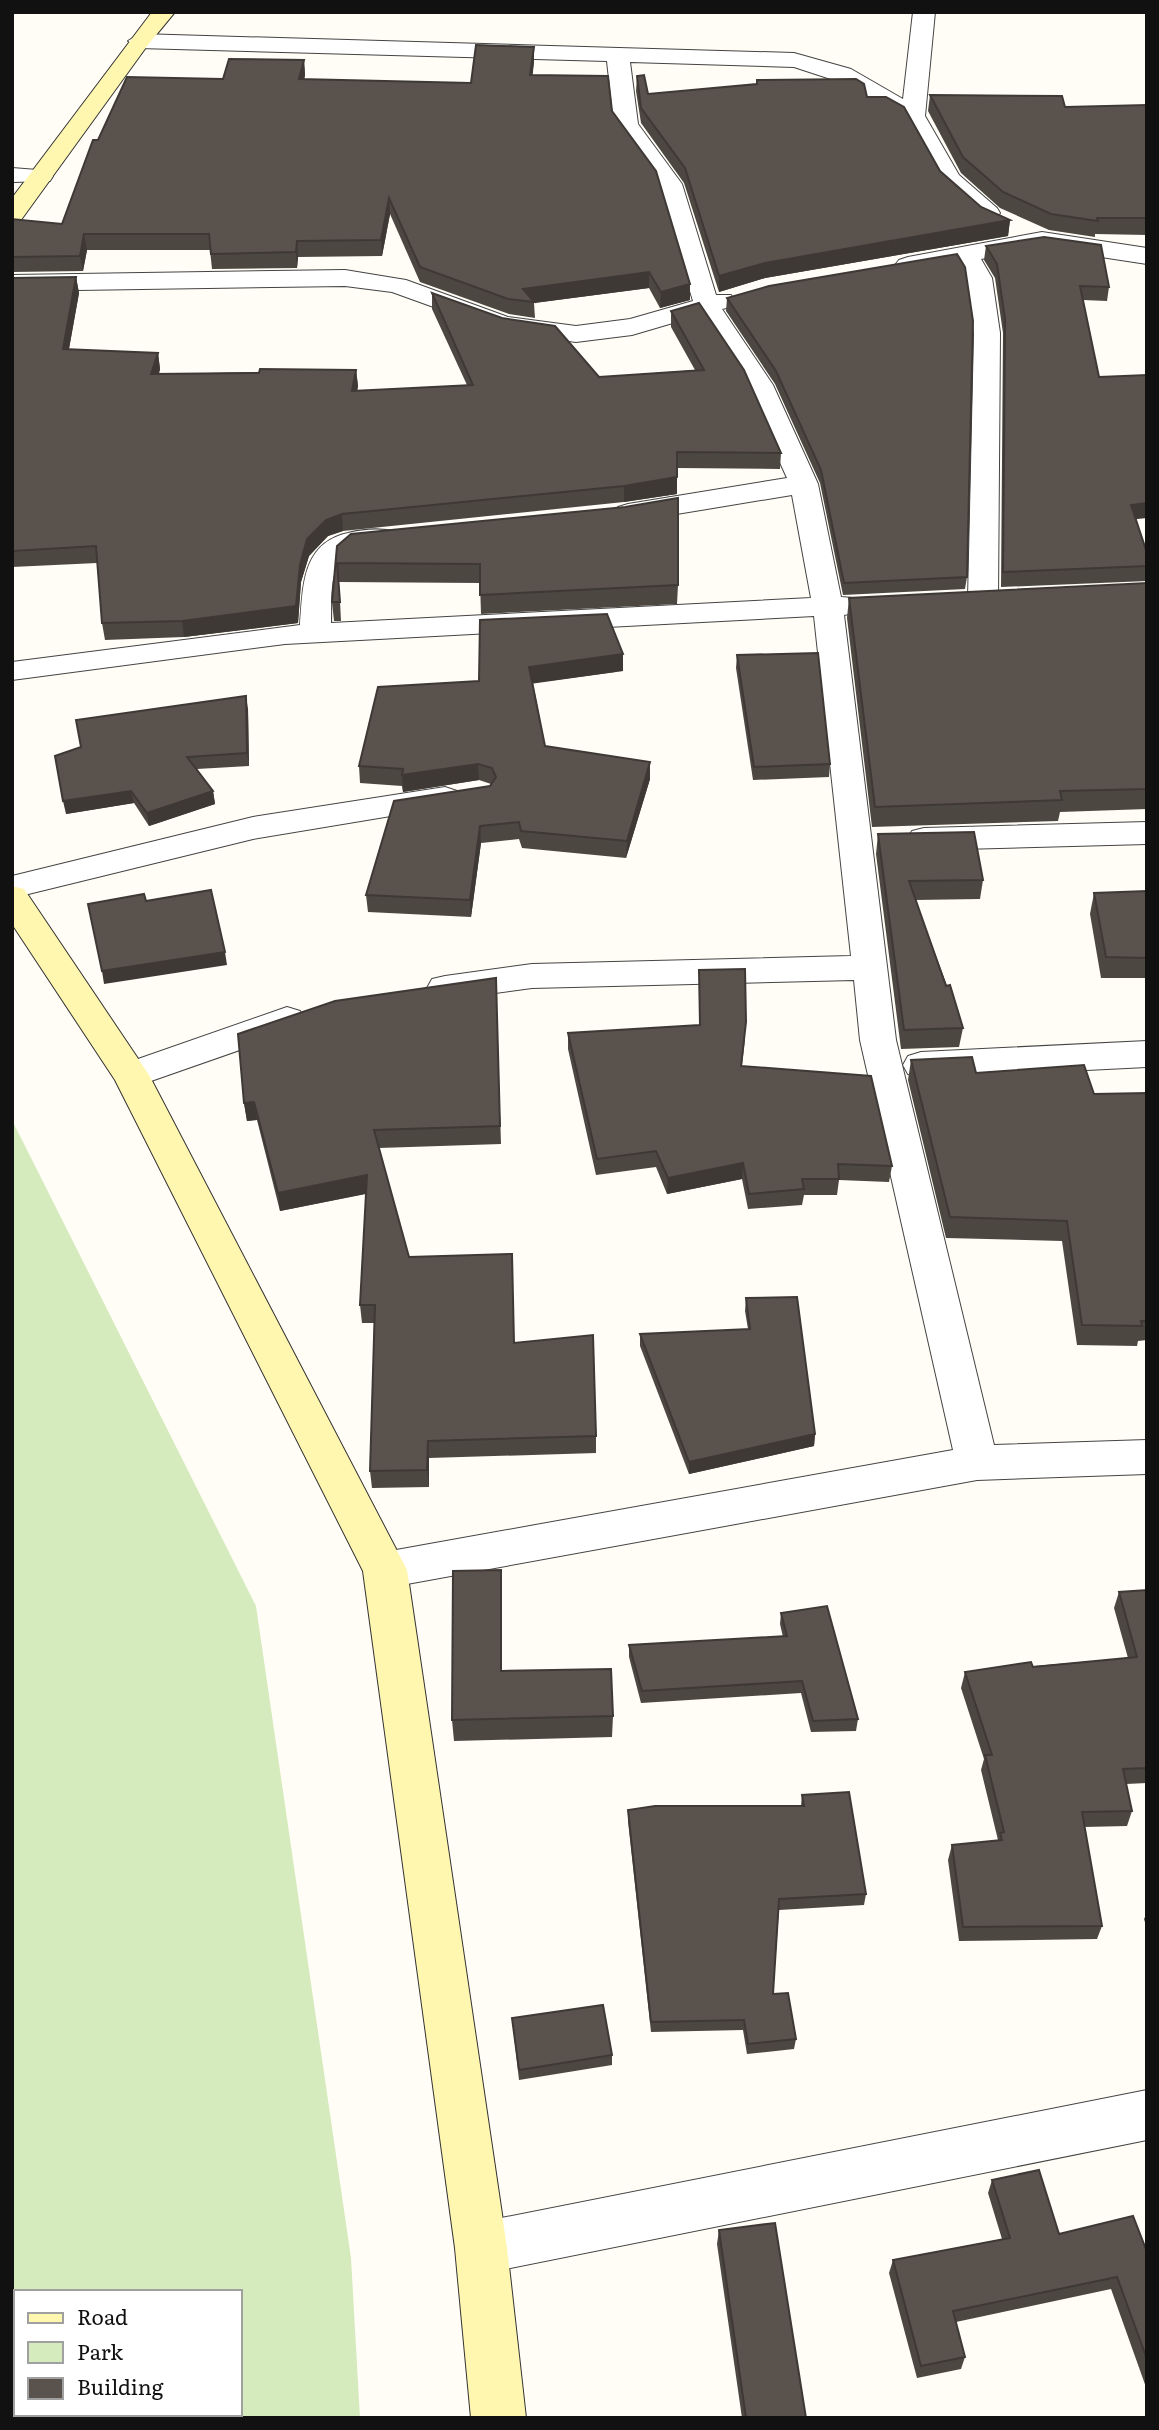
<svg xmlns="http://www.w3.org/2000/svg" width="1159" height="2430" font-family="Literata,serif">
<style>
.green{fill:#d5ebbd;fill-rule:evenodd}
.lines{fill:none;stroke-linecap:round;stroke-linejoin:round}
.street-casing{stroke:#444;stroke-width:2}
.secondary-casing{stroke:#333;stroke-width:2}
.street{fill:#fff;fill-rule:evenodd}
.secondary{fill:#fff6b0;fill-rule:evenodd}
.wall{fill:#4d4742}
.shaded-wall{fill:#3f3936}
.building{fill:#5a524d;stroke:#3f3936;stroke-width:2}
</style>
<rect width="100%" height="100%" fill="#fffdf5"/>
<!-- green -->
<path class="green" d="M12,1120L256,1606L351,2258L360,2418H12ZM16,2292H240V2414H16Z"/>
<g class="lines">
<defs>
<g id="street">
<path d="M913,12H935L925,116L959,175L997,208L1000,213L997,218H979L940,184L904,120L849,85L794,67L630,62L638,124L682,184L716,295H731L735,301L731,307L722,309L773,385L818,484L841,597L865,599L869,605L865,611L844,615L896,1040L994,1445L1147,1440V1474L977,1480L385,1588L370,1583L363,1570L370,1557L385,1552L953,1450L860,1040L854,980L532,988L445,1000L432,997L427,988L432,979L445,976L532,964L851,956L814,616L285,644L12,680V662L300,625C303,586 302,543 348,533C364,529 382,528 397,532L402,538L397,544C383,548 367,544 354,549C327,559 332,601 331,623L811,598L792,495L628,522L618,519L614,513L618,507L628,504L787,478L745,385L700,315L632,335L576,342L503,332L392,292L345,286L12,291V275L345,270L406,280L508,317L576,326L630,319L693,301L658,185L614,125L607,61L139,48L128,41L139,34L794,53L851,69L903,99Z"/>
<polygon points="12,168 50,171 53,176 50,181 12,182"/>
<polygon points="1042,232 1147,248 1147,264 1042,248 981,259 992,278 1000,333 998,599 994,605 983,608 972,605 968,599 974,333 966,278 958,263 908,273 899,270 895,265 899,260 908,257"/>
<polygon points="445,787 457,791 461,798 457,805 253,839 12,898 12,876 253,817"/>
<polygon points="1147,822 1147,844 924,850 912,847 907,839 912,831 924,828"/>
<polygon points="287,1007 300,1011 305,1020 300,1029 131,1088 118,1084 113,1075 118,1066"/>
<polygon points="1147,1041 1147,1067 921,1078 908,1074 903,1065 908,1056 921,1052"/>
<polygon points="1147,2090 1147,2140 481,2274 462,2267 455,2248 462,2229 481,2222"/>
</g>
<g id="secondary">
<polygon points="152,12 175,12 147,46 21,220 12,222 12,198"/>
<polygon points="12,886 24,889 149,1075 407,1570 507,2248 526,2418 471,2418 455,2248 363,1571 115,1080 12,924"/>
</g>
</defs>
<!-- street casing -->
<use href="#street" class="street-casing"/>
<!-- secondary casing -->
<use href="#secondary" class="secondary-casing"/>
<!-- street -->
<use href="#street" class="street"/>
<!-- secondary -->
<use href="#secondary" class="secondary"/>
</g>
<!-- wall -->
<g class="wall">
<polygon points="534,47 534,62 532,75 612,111 690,300 660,308 649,288 534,303 535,318 509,314 420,282 390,214 382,256 298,257 297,268 212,269 210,250 87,250 83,271 12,272 12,219 62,224 98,140 223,79 304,60 305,75 304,80 471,83"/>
<polygon points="637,76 648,94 757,84 757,80 867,97 940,171 981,207 1010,220 1008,236 765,278 719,292 684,183 641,123 636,91"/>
<polygon points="930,95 1065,107 1147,105 1147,235 1095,234 1095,237 1049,230 1000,208 961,173 928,111"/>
<polygon points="986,246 1109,287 1107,301 1083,300 1099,377 1136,519 1147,553 1147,581 1001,587 1003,333 995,278 984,260"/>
<polygon points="76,277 79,293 69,349 158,353 160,369 159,374 356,370 358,386 357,391 467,385 432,309 432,293 599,377 695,370 671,327 671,311 781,453 780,469 677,468 677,494 624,502 343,531 328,536 309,556 301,582 298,623 184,637 105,640 102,623 97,563 12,567 12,278"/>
<polygon points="727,298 967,577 965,589 843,595 820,483 775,384 726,311"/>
<polygon points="337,546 678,585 677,604 481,614 480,583 339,582 341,621 334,621 332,602"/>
<polygon points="1147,583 1147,809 1060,812 1058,821 872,827 847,618 849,598"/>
<polygon points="737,655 830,764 829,777 753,780 736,668"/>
<polygon points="623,671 533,683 545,746 650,779 626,858 522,848 519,839 481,843 471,917 368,912 366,895 491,784 479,780 403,792 402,786 360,783 359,766 479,681"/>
<polygon points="248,709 249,766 197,769 213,791 215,804 149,826 134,803 66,814"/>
<polygon points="878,834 983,880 980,899 915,900 963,1028 959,1047 901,1049 876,854"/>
<polygon points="1147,891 1147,978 1101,978 1090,914 1094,893"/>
<polygon points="699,970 745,1039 742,1066 892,1166 889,1182 839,1180 837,1195 804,1195 802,1205 748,1209 742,1179 667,1194 656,1167 596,1175 568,1049 568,1033 699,1025"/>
<polygon points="496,978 501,1144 379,1148 409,1257 514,1343 596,1436 596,1453 429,1458 429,1487 372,1488 370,1471 374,1323 362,1323 360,1305 366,1194 280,1211 257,1120 247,1121 244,1103"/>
<polygon points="911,1060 1094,1094 1147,1093 1147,1340 1138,1341 1137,1346 1077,1345 1062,1241 946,1238 908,1080"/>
<polygon points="746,1298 815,1434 814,1446 689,1474 640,1346 640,1334 748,1329 745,1311"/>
<polygon points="1147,1590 1147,1783 1126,1784 1132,1811 1127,1826 1084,1827 1102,1926 1097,1939 959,1941 948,1860 952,1845 998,1840 981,1770 984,1759 961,1688 965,1672 1128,1658 1114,1608 1119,1592"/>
<polygon points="502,1593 502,1671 613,1716 612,1737 454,1741 452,1720"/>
<polygon points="781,1613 858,1719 856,1731 811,1732 801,1693 641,1703 629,1657 629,1645 783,1637 780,1624"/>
<polygon points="802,1795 866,1894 864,1905 779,1910 773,1994 796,2039 794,2049 747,2054 743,2030 651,2032 628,1821 628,1810 801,1806"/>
<polygon points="1147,1913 1147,1929 1144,1919"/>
<polygon points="512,2018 612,2055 612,2065 519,2080"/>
<polygon points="992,2180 1059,2234 1147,2252 1147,2390 1111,2289 956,2322 965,2357 961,2369 917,2378 889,2273 893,2260 1002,2239 988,2193"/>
<polygon points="719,2230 806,2418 742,2418 717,2244"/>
</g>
<!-- shaded-wall -->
<g class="shaded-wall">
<polygon points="534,47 534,62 531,91 530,75"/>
<polygon points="304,60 305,75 301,95 299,79"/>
<polygon points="389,198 390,214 382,256 381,240"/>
<polygon points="1010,220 1008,236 765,278 719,292 719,276 765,263"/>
<polygon points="84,234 87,250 83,271 80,256"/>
<polygon points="297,241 298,257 297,268 296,252"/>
<polygon points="649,272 649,288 534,303 534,302 523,289"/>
<polygon points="76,277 79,293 66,365 63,349"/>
<polygon points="690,284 690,300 660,308 661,292"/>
<polygon points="158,353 160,369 153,390 151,374"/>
<polygon points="356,370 358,386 354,407 352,391"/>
<polygon points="677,477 677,494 624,502 624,486"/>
<polygon points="1147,503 1147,518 1128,520 1131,505"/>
<polygon points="342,514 343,531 328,536 309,556 301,582 298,623 184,637 182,621 300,565 307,539 326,520"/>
<polygon points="623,654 623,671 530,684 529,667"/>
<polygon points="246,696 248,709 249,766 247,753"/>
<polygon points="650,762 650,779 626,858 627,841"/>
<polygon points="478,764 479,780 403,792 402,775"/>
<polygon points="131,791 134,803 66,814 63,801"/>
<polygon points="213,791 215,804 149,826 147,813"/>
<polygon points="480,826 481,843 471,917 470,900"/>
<polygon points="225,952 227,965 104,984 102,971"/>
<polygon points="254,1102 257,1120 247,1121 244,1103"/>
<polygon points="743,1163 742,1179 667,1194 668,1178"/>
<polygon points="367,1175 369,1193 280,1211 278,1193"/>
<polygon points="815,1434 814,1446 689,1474 689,1462"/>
<polygon points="428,1441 429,1458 429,1487 427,1470"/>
<polygon points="501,1570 502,1593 502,1693 501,1671"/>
</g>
<!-- building -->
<g class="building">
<polygon points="476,45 534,47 530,75 608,76 612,111 656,171 690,284 661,292 649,272 523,289 534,302 508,299 420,267 389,198 381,240 297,241 296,252 211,254 209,234 84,234 80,256 12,257 12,219 62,224 93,140 98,140 127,77 223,79 229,59 304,60 299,79 471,83"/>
<polygon points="644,75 648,94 757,84 757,80 856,79 864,84 867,97 886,97 904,107 940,171 981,207 1010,220 765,263 719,276 685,168 641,108 637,76"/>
<polygon points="930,95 1062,96 1065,107 1147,105 1147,218 1097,218 1098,221 1051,214 1003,192 963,157"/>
<polygon points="1044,237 1101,245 1109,287 1080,286 1099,377 1147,375 1147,503 1131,505 1147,553 1147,566 1003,572 1005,319 997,264 986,246"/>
<polygon points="957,254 965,267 973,321 967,577 844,583 821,470 776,371 727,298 769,286"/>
<polygon points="76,277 63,349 158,353 151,374 259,373 260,369 356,370 352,391 473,385 432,293 502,318 555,326 599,377 704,370 671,311 699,303 744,370 781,453 677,452 677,477 624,486 342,514 326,520 307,539 300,565 296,606 182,621 102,623 96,546 12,551 12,278"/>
<polygon points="678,498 678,585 480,595 480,564 337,563 340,602 332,602 337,546 351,534 625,507"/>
<polygon points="1147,583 1147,789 1060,791 1062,800 875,807 849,598"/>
<polygon points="607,614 623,654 529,667 545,746 650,762 627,841 521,831 519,822 480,826 470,900 366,895 394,801 490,786 496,777 492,768 478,764 402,775 403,769 359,766 378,687 479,681 480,620"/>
<polygon points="818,653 830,764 754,767 737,655"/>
<polygon points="246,696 247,753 187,757 213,791 147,813 131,791 63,801 55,756 81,747 76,720"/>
<polygon points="974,832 983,880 909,881 946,986 950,985 963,1028 904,1030 878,834"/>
<polygon points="211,890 225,952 102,971 88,904 144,894 146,901"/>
<polygon points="1147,891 1147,958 1106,957 1094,893"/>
<polygon points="745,969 746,1022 741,1066 871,1076 892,1166 838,1164 839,1179 802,1179 804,1189 749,1194 743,1163 668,1178 656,1151 597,1159 568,1033 700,1025 699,970"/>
<polygon points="496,978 500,1126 374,1130 409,1257 512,1254 514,1343 593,1335 596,1436 428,1441 427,1470 370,1471 375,1305 360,1305 367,1175 278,1193 254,1102 244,1103 238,1034 335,1001"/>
<polygon points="972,1057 976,1073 1084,1065 1094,1094 1147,1093 1147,1321 1141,1321 1142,1326 1082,1325 1067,1221 950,1217 911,1060"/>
<polygon points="797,1297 815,1434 689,1462 640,1334 750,1329 746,1298"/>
<polygon points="501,1570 501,1671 611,1669 613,1716 452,1720 453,1571"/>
<polygon points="1147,1590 1147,1768 1123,1769 1132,1811 1082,1812 1102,1926 963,1927 952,1845 1002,1840 1000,1833 1004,1832 985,1755 992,1755 965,1672 1031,1662 1033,1667 1137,1657 1119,1592"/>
<polygon points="827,1606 858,1719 813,1721 802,1681 642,1691 629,1645 787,1636 781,1613"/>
<polygon points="849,1792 866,1894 779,1899 773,1994 788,1993 796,2039 748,2044 744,2020 651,2022 628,1810 655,1806 804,1806 802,1795"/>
<polygon points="603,2005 612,2055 519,2070 512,2018"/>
<polygon points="1039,2170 1059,2234 1133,2216 1147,2252 1147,2359 1117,2277 953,2311 965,2357 921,2366 893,2260 1010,2238 992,2180"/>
<polygon points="775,2223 806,2418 746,2418 719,2230"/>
</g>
<!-- border -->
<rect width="1159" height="2430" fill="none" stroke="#111111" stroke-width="28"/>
<!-- legend -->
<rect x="14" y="2290" width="228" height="126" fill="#ffffff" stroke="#a0a0a0" stroke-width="2"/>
<rect x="28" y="2313" width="35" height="10" fill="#fff6b0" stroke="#a0a0a0" stroke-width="2"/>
<text x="77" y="2325" font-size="21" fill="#111111">Road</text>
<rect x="28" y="2342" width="35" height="21" fill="#d5ebbd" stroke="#a0a0a0" stroke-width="2"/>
<text x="77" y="2360" font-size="21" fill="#111111">Park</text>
<rect x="28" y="2378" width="35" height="21" fill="#5a524d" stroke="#a0a0a0" stroke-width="2"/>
<text x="77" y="2395" font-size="21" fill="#111111">Building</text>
</svg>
